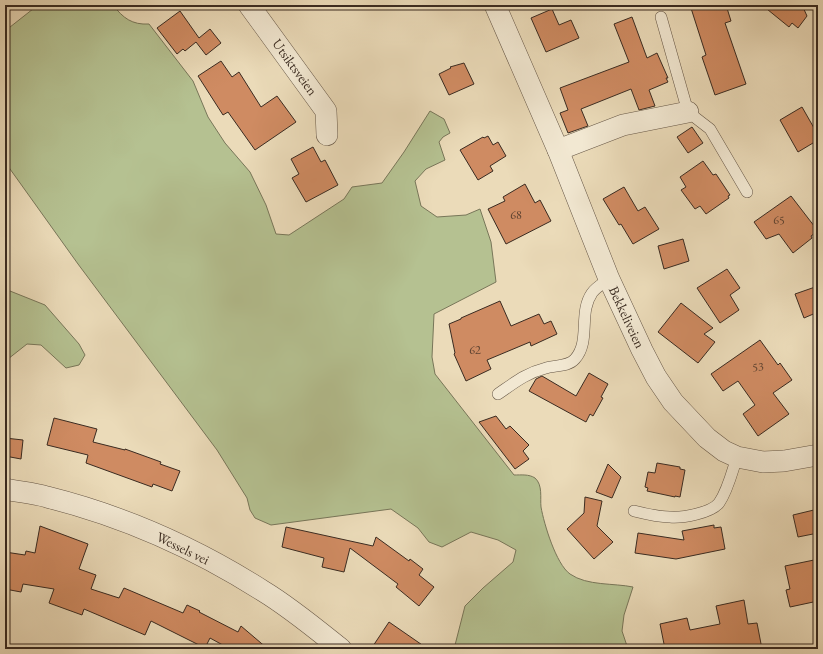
<svg xmlns="http://www.w3.org/2000/svg" width="823" height="654" font-family="'EB Garamond',serif">
<style>
.green{fill:#b5c191;stroke:#787659}
.building{fill:#cf8b62;stroke:#3a2b21}
.lines{fill:none;stroke-linecap:round;stroke-linejoin:round}
.service-casing{stroke:#665747;stroke-width:12}
.minor-casing{stroke:#665747;stroke-width:22}
.service{stroke:#f2e8d2;stroke-width:11}
.minor{stroke:#f2e8d2;stroke-width:21}
.labels{text-anchor:middle;stroke-width:4;stroke-linejoin:round;paint-order:stroke}
.number-label{font-size:12px;fill:#5f4331}
.street-label{font-size:14px;fill:#3a2b21;stroke:#f2e8d2}
</style>
<rect width="100%" height="100%" fill="#ebdbb9"/>
<filter id="stains"><feTurbulence type="fractalNoise" baseFrequency=".005" numOctaves="4"/><feColorMatrix values="0 0 0 0 .2 0 0 0 0 .09 0 0 0 0 .02 0 0 0 .5 -.17"/></filter>
<radialGradient id="worn" r=".72"><stop offset=".6" stop-color="#630" stop-opacity="0"/><stop offset="1" stop-color="#630" stop-opacity=".3"/></radialGradient>
<!-- green -->
<g class="green">
<path d="M38,5H77L81,8L86,5H113C123,18 132,25 149,24L193,81L208,117L225,143L250,172L266,205L276,234L289,235L344,199L352,187L382,183L404,152L430,111L444,119L450,133L443,137L439,142L445,160L426,169L415,181L421,206L437,217L466,215L480,209L491,242L496,282L434,314L432,357L435,374L514,475C521,475 529,474 535,478C543,485 540,498 541,507C544,524 556,564 570,574C587,586 614,583 633,587L624,615L622,631L628,649H454L465,606L483,588L513,562L516,550L498,540L471,532L442,547L429,542L418,528L391,509L271,525L255,518L250,510L247,498L217,450L78,264L5,162V31Z"/>
<polygon points="5,289 45,305 79,344 85,355 79,365 66,368 41,345 27,344 8,359 5,359"/>
</g>
<!-- building -->
<g class="building">
<polygon points="690,5 726,5 731,21 725,23 746,84 715,95 702,57 706,55"/>
<polygon points="762,5 802,5 807,16 798,28 792,23 789,27"/>
<polygon points="552,9 559,25 571,20 579,38 546,52 531,18"/>
<polygon points="180,11 199,38 210,29 221,43 206,55 196,42 185,51 183,49 177,54 157,28"/>
<polygon points="632,17 647,58 657,53 668,78 666,78 668,82 649,90 655,106 639,110 631,89 581,109 588,126 568,133 560,113 568,110 560,88 629,62 614,24"/>
<polygon points="221,61 232,77 239,72 261,107 277,96 296,122 255,150 228,112 223,115 198,76"/>
<polygon points="464,63 474,84 449,95 439,74 451,68 450,67"/>
<polygon points="802,107 818,135 818,140 798,152 780,120"/>
<polygon points="692,127 703,143 688,153 677,137"/>
<polygon points="488,136 493,145 498,142 506,156 490,166 493,171 478,180 460,150 483,137 484,138"/>
<polygon points="313,147 321,162 325,160 338,185 306,202 292,178 299,174 291,159"/>
<polygon points="703,161 713,175 716,174 730,195 728,196 729,198 706,214 700,206 695,209 681,190 686,187 680,177"/>
<polygon points="525,184 535,203 540,200 551,221 506,244 488,209 505,201 503,197"/>
<polygon points="624,187 638,211 645,207 659,229 633,244 621,224 619,225 603,199"/>
<polygon points="791,196 818,231 811,236 812,238 793,253 779,234 766,239 754,222"/>
<polygon points="683,239 689,261 664,269 658,246"/>
<polygon points="727,269 740,288 730,295 739,310 720,323 697,288"/>
<polygon points="818,286 818,312 804,318 795,294"/>
<polygon points="500,301 511,326 539,314 544,324 551,321 557,334 531,346 530,342 487,360 491,369 466,381 454,354 455,353 449,324 461,319 461,318"/>
<polygon points="681,303 713,328 704,334 715,342 698,363 658,332"/>
<polygon points="760,340 778,365 780,363 792,380 773,393 789,414 758,436 743,414 755,405 738,381 723,391 711,374"/>
<polygon points="589,373 608,384 601,397 603,398 593,416 590,414 586,422 529,391 536,379 542,376 576,396"/>
<polygon points="496,416 506,429 510,426 529,445 523,451 529,459 515,469 479,422"/>
<polygon points="54,418 97,429 93,442 125,450 125,449 161,462 160,464 180,471 172,491 153,484 152,487 86,463 88,455 47,445"/>
<polygon points="5,438 23,440 21,459 5,456"/>
<polygon points="657,463 680,467 680,469 685,470 680,497 675,496 675,497 647,491 648,488 645,487 648,472 655,473"/>
<polygon points="608,464 621,477 612,498 596,492"/>
<polygon points="585,497 602,501 597,526 613,542 594,559 567,529 584,513"/>
<polygon points="818,509 818,533 798,537 793,515"/>
<polygon points="714,525 714,528 721,527 725,549 676,559 635,553 638,533 684,540 682,531"/>
<polygon points="40,526 88,544 79,569 96,575 91,589 119,598 124,588 183,613 187,605 200,611 199,612 238,632 241,626 268,649 230,649 210,638 205,648 151,621 145,635 84,609 82,615 49,603 54,589 23,584 21,592 5,589 5,552 25,555 26,551 35,553"/>
<polygon points="286,527 373,546 376,537 409,561 410,559 423,569 419,575 434,587 419,606 396,587 398,584 350,548 344,572 322,567 324,558 282,547"/>
<polygon points="814,560 818,578 818,601 790,607 786,590 790,589 785,566"/>
<polygon points="744,600 748,624 757,623 762,649 736,649 735,645 716,649 665,649 660,624 687,618 690,630 720,624 716,606"/>
<polygon points="389,622 428,649 371,649"/>
</g>
<g class="lines">
<defs>
<g id="service">
<polyline points="661,17 688,112 710,129 747,192"/>
<path d="M498,394C514,383 526,373 546,368C555,365 568,367 575,359C591,341 578,313 592,293C596,287 604,283 609,279"/>
<path d="M634,511C646,514 658,517 670,517C683,518 711,513 719,503C728,490 732,472 737,457"/>
</g>
<g id="minor">
<polyline points="249,5 326,111 327,135"/>
<polyline points="495,5 558,150 609,279 642,350 656,377 673,402 707,438 724,451 737,457 763,462 784,461 818,455"/>
<polyline points="558,150 623,125 688,112"/>
<path d="M5,489C19,492 33,493 47,497C123,516 197,549 263,591C291,608 316,629 341,649"/>
</g>
</defs>
<!-- service casing -->
<use href="#service" class="service-casing"/>
<!-- minor casing -->
<use href="#minor" class="minor-casing"/>
<!-- service -->
<use href="#service" class="service"/>
<!-- minor -->
<use href="#minor" class="minor"/>
</g>
<g class="labels">
<!-- number labels -->
<g class="number-label">
<text x="516" y="219">68</text>
<text x="779" y="224">65</text>
<text x="475" y="354">62</text>
<text x="758" y="371">53</text>
</g>
<!-- street labels -->
<g class="street-label">
<text transform="translate(295 67) rotate(54)" y="5">Utsiktsveien</text>
<text transform="translate(627 317) rotate(65)" y="5">Bekkeliveien</text>
<text transform="translate(183 548) rotate(26)" y="5">Wessels vei</text>
</g>
</g>
<!-- margin -->
<rect width="823" height="654" fill="none" stroke="#ebdbb9" stroke-width="20"/>
<rect x="6" y="6" width="811" height="642" fill="none" stroke="#3a2b21" stroke-width="2"/>
<rect x="10" y="10" width="803" height="634" fill="none" stroke="#3a2b21"/>
<rect width="100%" height="100%" filter="url(#stains)"/>
<rect width="100%" height="100%" fill="url(#worn)"/>
</svg>
